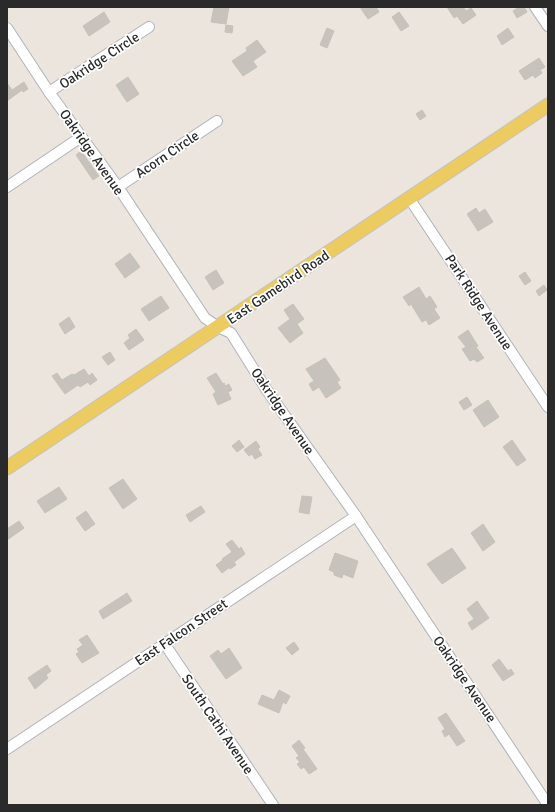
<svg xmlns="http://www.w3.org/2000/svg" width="555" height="812" font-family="Signika,sans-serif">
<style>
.building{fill:#c7c2bc;stroke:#c7c1b6}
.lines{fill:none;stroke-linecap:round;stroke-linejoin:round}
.minor-casing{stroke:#b0b3be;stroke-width:12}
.major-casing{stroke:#c3c3c3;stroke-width:15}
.minor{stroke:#fff;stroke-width:10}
.major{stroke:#eccb61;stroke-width:13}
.labels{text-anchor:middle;stroke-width:3.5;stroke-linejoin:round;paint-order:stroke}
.street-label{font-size:14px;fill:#2a2a2a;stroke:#fff}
</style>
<rect width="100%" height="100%" fill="#ece5dd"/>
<!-- building -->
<g class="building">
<polygon points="214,7 229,7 226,24 211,22"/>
<polygon points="360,7 376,7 379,12 368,19"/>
<polygon points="447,7 463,7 466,11 471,8 476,15 463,24 457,16 454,18"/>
<polygon points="519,7 524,7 527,12 517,18 513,11"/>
<polygon points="104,12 110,22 89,36 83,26"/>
<polygon points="399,12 409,26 401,31 392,17"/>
<polygon points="226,25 233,26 232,33 225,32"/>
<polygon points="327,28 334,31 327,48 320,45"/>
<polygon points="508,28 514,37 502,45 497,36"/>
<polygon points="257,40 266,52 253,61 257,67 243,76 232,61 247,51 246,48"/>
<polygon points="539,58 545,67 540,70 542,73 535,78 533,75 525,80 519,71"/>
<polygon points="128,77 139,94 127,102 116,85"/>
<polygon points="24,82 28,89 23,92 22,90 7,101 7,83 12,90"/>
<polygon points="422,110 426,116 420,120 416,114"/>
<polygon points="81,151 99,176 93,180 76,155"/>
<polygon points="476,208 479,213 485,209 493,222 478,231 467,214"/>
<polygon points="130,253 140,267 125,278 115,264"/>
<polygon points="216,270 224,283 213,290 205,277"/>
<polygon points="525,272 531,281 525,285 519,276"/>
<polygon points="544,285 547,290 539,296 536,291"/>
<polygon points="419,287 426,299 430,296 437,307 434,309 440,318 429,325 426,320 422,322 411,304 409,306 403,297"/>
<polygon points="161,296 169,308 149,321 141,309"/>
<polygon points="293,304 304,319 297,324 303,333 290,343 278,328 290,319 284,310"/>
<polygon points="69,317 75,327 65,334 59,324"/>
<polygon points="136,329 144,340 129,350 124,343 130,338 128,335"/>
<polygon points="468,330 478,346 476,347 484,358 477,362 474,359 470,361 462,349 466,347 458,337"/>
<polygon points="110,352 115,360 108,365 102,357"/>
<polygon points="325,358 340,380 337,382 341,388 326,398 319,387 313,391 309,384 314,381 306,369"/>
<polygon points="84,369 89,376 92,373 97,380 90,385 88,382 80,387 78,385 65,394 52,376 57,373 62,380 72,374 74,375"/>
<polygon points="216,373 223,384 224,383 225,386 229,384 232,390 228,392 231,399 218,405 213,394 216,392 207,378"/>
<polygon points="467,397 472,405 464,410 459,402"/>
<polygon points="488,400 499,417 484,427 473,410"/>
<polygon points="239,440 244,447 237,452 232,446"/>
<polygon points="512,440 526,460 517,466 503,447"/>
<polygon points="256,441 260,447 258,449 262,455 255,459 252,454 249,456 244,450"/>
<polygon points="123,479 137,499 123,509 109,488"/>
<polygon points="59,487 67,499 45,513 37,501"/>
<polygon points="302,496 312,497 309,514 299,512"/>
<polygon points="201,506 205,512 190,522 186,515"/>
<polygon points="86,511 95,524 85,531 76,518"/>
<polygon points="19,521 24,528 7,540 7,529"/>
<polygon points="483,524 495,542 483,551 471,533"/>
<polygon points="232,540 239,549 241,547 245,554 234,562 236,565 230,569 230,567 222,573 216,565 223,560 222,559 232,552 226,544"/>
<polygon points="452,548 466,568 442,584 427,564"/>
<polygon points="335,553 358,561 353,578 343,574 342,578 334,575 334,572 329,570"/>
<polygon points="127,593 132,601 103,619 99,611"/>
<polygon points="477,601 489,618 472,630 468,623 474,619 467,609"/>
<polygon points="87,635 99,653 82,663 76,654 79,652 77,649 83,645 79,640"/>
<polygon points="294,642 299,649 292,655 286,648"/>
<polygon points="229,648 242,668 226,679 210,656 218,650 221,654"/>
<polygon points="499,659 508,671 511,669 514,674 503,681 492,665"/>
<polygon points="47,665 51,671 46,675 48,678 35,689 28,678"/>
<polygon points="279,690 290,696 286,704 283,702 279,713 258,704 262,695 274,700"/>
<polygon points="446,713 465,741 457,746 449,734 445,737 442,731 445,729 438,718"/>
<polygon points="299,740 305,748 303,749 317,769 309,774 304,767 301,769 297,764 300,762 296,758 299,756 292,746"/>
</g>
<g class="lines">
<defs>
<g id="minor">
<polyline points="535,7 548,26"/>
<polyline points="7,28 49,92 118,187 205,318 218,327 231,333 266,389 356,516 548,805"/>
<polyline points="49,92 149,27"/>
<polyline points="7,187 81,137"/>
<polyline points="118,187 217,121"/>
<polyline points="409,198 548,407"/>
<polyline points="164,643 273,805"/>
<polyline points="7,749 356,516"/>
</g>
<polyline id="major" points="7,468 548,105"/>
</defs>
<!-- minor casing -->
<use href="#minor" class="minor-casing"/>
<!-- major casing -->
<use href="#major" class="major-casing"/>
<!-- minor -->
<use href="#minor" class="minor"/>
<!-- major -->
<use href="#major" class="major"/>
</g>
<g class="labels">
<!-- street labels -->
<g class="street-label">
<text transform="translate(99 60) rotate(-33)" y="5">Oakridge Circle</text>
<text transform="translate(92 152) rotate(55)" y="5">Oakridge Avenue</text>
<text transform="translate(167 154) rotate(-34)" y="5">Acorn Circle</text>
<text transform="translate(278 287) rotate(-34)" y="5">East Gamebird Road</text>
<text transform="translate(479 302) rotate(57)" y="5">Park Ridge Avenue</text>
<text transform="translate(283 411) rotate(56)" y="5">Oakridge Avenue</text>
<text transform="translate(181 632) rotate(-34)" y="5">East Falcon Street</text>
<text transform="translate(465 679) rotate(56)" y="5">Oakridge Avenue</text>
<text transform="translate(218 724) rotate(56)" y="5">South Cathi Avenue</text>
</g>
</g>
<!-- border -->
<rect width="555" height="812" fill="none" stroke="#2a2a2a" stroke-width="16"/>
</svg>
